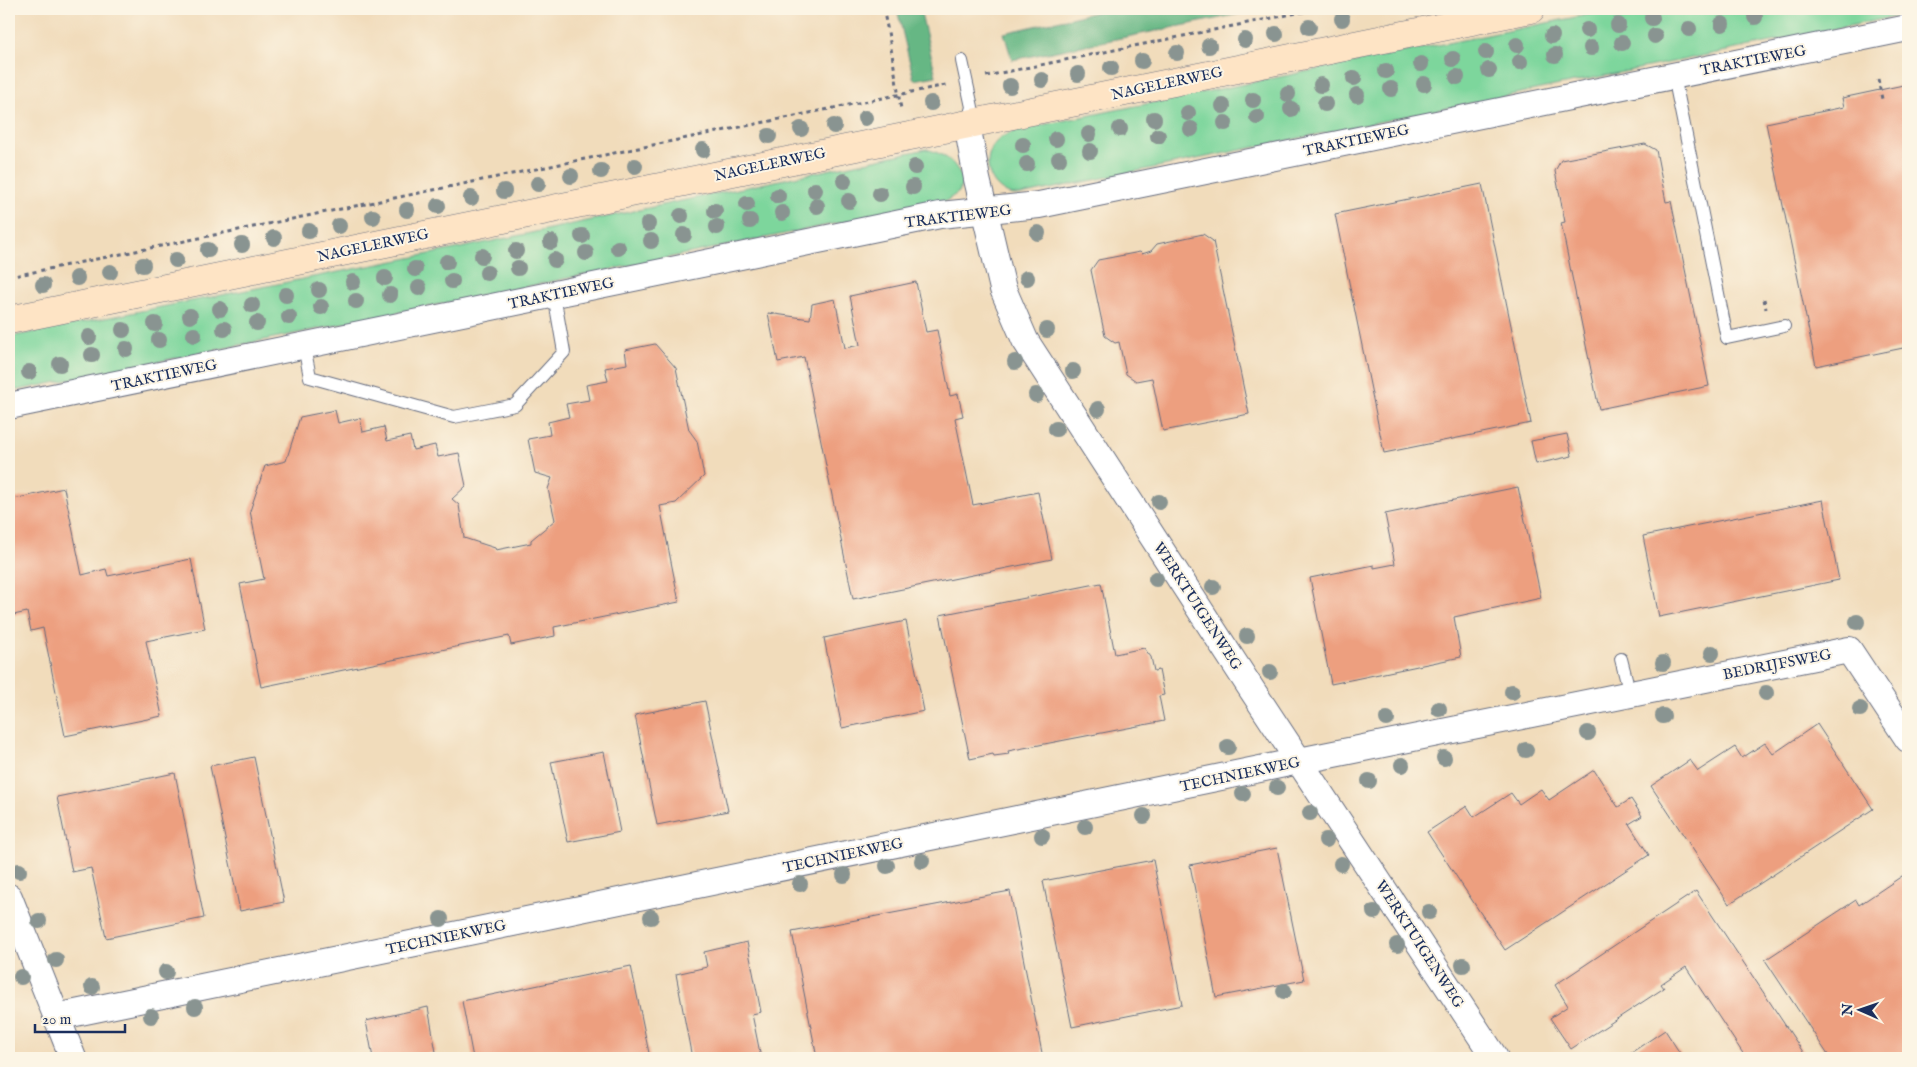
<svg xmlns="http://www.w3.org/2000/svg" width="1917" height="1067" font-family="'IM FELL English',serif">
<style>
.green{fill:#7dd69c;stroke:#4c827d}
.forest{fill:#66b784;stroke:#407371}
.building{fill:#ed9f7f}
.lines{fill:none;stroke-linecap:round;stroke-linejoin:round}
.lane-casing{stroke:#666c7f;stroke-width:14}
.street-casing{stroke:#666c7f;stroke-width:28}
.secondary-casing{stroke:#666c7f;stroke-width:29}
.path{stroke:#666c7f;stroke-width:3;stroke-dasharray:4 4;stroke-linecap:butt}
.lane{stroke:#fff;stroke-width:12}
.street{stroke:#fff;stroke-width:26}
.secondary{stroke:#fee4c5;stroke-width:28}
.tree{fill:#899491}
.labels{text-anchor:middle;stroke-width:4;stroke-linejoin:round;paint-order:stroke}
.street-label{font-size:15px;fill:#1b2f5e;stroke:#fcf5e5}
</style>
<rect width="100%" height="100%" fill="#fcf5e5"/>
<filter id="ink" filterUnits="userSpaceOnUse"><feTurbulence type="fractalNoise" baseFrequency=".02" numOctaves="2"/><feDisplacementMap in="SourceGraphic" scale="10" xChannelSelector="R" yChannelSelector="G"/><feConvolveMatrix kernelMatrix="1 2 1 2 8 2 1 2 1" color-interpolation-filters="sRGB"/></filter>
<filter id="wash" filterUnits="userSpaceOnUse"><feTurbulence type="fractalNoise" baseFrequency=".0096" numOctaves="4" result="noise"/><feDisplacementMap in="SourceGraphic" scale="20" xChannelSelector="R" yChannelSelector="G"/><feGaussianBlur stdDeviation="1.12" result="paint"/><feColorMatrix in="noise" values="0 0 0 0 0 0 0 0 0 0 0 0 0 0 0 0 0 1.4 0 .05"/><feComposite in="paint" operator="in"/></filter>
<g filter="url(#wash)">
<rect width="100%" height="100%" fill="#f1dcbb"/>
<!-- green -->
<g class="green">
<path d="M1616,9H1908V14L1020,195C1015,195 1009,195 1005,192C985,181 982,154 999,139C1004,135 1011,133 1017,130Z"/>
<path d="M926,149C945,154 956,162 963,181L959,192L946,201L9,392V337L460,248Z"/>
</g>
<!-- forest -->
<g class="forest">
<polygon points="897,9 920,9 936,76 914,80"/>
<polygon points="1110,9 1265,9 1012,60 1004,33"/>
</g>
<g id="blocks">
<!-- building -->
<g class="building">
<polygon points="1908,84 1908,347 1816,366 1766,123 1844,107 1842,98"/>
<polygon points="1645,144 1656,150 1666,202 1671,201 1709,386 1599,409 1561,223 1565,222 1555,171 1561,160"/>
<polygon points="1482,184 1531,423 1384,453 1335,214"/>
<polygon points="1203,234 1213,241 1249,414 1163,431 1152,378 1136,381 1126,374 1119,342 1115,343 1105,336 1091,270 1098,260 1140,252 1142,254 1151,251 1157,244"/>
<polygon points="916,282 926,332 937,330 950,396 958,394 963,416 955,418 973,505 1038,492 1052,559 853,599 804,357 778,362 768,313 810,319 812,304 835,299 845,348 860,345 850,296"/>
<polygon points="655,344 676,368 689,430 697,441 704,476 676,503 660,506 679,602 554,627 555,636 511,645 509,636 261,687 240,584 264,579 250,511 265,466 286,461 300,417 335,410 338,423 360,418 363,432 384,427 387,441 410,436 413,450 435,445 438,457 459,453 466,486 452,499 459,505 464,538 495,548 496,550 531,543 531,540 555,520 548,489 552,478 535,473 528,439 550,435 548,422 569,417 566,404 589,400 586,385 608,381 605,368 627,364 625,350"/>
<polygon points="1567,434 1572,456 1536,464 1531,441"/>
<polygon points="1518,487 1541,598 1454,617 1461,657 1331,684 1310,578 1374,565 1374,568 1395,564 1385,514"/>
<polygon points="64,488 82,575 106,569 108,576 191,559 205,629 146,641 162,716 65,736 43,628 31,631 27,612 9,616 9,500"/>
<polygon points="1823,500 1839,580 1659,617 1643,536"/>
<polygon points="1101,583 1115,654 1144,648 1151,657 1154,671 1159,670 1164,695 1159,696 1164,721 1008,751 1009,754 994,756 993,754 970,759 940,615"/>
<polygon points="906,621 924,711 842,728 824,638"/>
<polygon points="705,701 728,811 657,825 635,715"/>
<polygon points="1817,724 1873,809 1729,904 1651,786 1690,760 1698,771 1735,747 1742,758 1765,743 1773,754"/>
<polygon points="604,752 620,832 568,842 551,762"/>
<polygon points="254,757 284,902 240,911 210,766"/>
<polygon points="1594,770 1618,807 1631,799 1642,816 1629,824 1649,855 1505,950 1427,832 1467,806 1474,817 1511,793 1519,804 1541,789 1549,800"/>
<polygon points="175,773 204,918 106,938 91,868 72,872 57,797"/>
<polygon points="1277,848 1304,980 1216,997 1190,865"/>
<polygon points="1153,860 1182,1005 1072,1027 1043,881"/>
<polygon points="1908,872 1908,1058 1830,1058 1765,960 1856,900 1859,905"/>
<polygon points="1010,891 1043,1058 817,1058 792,932"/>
<polygon points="1696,891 1807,1058 1746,1058 1686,967 1661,984 1664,988 1571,1049 1550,1018 1568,1006 1555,985"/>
<polygon points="747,942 761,1012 752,1014 761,1058 692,1058 676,974 707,967 704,952"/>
<polygon points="631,966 650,1058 473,1058 462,1001"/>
<polygon points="428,1007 436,1052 406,1058 373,1058 366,1021"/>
<polygon points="1665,1030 1683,1058 1623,1058"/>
</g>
</g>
</g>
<g filter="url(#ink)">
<use href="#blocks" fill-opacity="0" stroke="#666c7f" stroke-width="1"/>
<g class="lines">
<defs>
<g id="lane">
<polyline points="962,61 972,107 967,124"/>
<polyline points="1674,76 1727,338 1784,326"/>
<polyline points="304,346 310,377 454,417 515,405 564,352 554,295"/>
<polyline points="1621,659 1630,694"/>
</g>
<g id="street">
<polyline points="967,124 977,179 1003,289 1025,340 1252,690 1495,1058"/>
<polyline points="9,406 940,215 1039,205 1908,28"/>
<polyline points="9,897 73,1058"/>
<polyline points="56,1017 1299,761 1849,650 1908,739"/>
</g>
<polyline id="secondary" points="9,320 1531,9"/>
</defs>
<!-- lane casing -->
<use href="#lane" class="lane-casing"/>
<!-- street casing -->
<use href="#street" class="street-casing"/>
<!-- secondary casing -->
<use href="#secondary" class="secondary-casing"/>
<!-- path -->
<g class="path">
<path d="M883,9C891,42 895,75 901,109"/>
<polyline points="986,76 1317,9"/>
<polyline points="1878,79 1882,99"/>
<polyline points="9,277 946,85"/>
<polyline points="1764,299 1766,309"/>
</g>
<!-- lane -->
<use href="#lane" class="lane"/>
<!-- street -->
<use href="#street" class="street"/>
<!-- secondary -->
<use href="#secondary" class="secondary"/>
</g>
<!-- trees -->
<g class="tree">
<circle cx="1755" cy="17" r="8"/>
<circle cx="1652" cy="18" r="8"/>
<circle cx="1342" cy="19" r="8"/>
<circle cx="1722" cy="24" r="8"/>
<circle cx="1618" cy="25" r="8"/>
<circle cx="1309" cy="27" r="8"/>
<circle cx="1689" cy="29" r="8"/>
<circle cx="1587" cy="30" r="8"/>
<circle cx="1276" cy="34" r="8"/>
<circle cx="1552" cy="36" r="8"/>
<circle cx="1655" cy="36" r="8"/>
<circle cx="1245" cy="40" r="8"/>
<circle cx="1622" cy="43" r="8"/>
<circle cx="1517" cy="45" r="8"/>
<circle cx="1209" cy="46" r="8"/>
<circle cx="1591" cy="48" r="8"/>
<circle cx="1486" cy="52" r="8"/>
<circle cx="1177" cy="53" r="8"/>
<circle cx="1555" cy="55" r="8"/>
<circle cx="1453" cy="59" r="8"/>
<circle cx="1142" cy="61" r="8"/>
<circle cx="1520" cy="62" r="8"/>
<circle cx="1421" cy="64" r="8"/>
<circle cx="1111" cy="68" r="8"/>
<circle cx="1489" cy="70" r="8"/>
<circle cx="1386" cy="71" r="8"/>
<circle cx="1078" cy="74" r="8"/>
<circle cx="1457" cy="77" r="8"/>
<circle cx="1354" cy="78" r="8"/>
<circle cx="1042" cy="80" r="8"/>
<circle cx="1424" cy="84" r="8"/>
<circle cx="1321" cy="85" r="8"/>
<circle cx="1010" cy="86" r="8"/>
<circle cx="1391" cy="89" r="8"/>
<circle cx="1288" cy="94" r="8"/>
<circle cx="1357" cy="95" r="8"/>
<circle cx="1253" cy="100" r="8"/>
<circle cx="931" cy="103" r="8"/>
<circle cx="1325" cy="104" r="8"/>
<circle cx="1223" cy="106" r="8"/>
<circle cx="1291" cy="109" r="8"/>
<circle cx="1188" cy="113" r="8"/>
<circle cx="1257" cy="117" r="8"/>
<circle cx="865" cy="118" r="8"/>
<circle cx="1154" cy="119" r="8"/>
<circle cx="1225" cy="123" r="8"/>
<circle cx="834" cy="126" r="8"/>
<circle cx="801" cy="129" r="8"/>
<circle cx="1120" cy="129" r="8"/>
<circle cx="1191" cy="129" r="8"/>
<circle cx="1089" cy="134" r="8"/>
<circle cx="769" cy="136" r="8"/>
<circle cx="1158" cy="136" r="8"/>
<circle cx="1056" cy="139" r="8"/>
<circle cx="1023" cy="145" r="8"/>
<circle cx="703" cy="150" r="8"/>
<circle cx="1090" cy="151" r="8"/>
<circle cx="1059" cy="159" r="8"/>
<circle cx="1027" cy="164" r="8"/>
<circle cx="635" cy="166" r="8"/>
<circle cx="915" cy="167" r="8"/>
<circle cx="601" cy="171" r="8"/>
<circle cx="571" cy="176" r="8"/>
<circle cx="844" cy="181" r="8"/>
<circle cx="538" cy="184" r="8"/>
<circle cx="913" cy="187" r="8"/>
<circle cx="815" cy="190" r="8"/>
<circle cx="504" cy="191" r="8"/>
<circle cx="880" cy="194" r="8"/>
<circle cx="778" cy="196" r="8"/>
<circle cx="471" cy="198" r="8"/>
<circle cx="849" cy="201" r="8"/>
<circle cx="747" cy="204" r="8"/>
<circle cx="438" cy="206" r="8"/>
<circle cx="817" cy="206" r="8"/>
<circle cx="407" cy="210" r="8"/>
<circle cx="715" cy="211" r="8"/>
<circle cx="782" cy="213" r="8"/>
<circle cx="681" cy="216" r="8"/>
<circle cx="373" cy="217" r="8"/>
<circle cx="750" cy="221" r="8"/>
<circle cx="648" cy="224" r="8"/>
<circle cx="339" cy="226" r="8"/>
<circle cx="717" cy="227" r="8"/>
<circle cx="309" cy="231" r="8"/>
<circle cx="1038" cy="233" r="8"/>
<circle cx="684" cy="235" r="8"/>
<circle cx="582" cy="236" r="8"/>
<circle cx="274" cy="238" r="8"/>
<circle cx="651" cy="241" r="8"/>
<circle cx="551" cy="242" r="8"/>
<circle cx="242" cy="245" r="8"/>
<circle cx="618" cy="248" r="8"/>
<circle cx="208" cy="250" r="8"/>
<circle cx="516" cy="251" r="8"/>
<circle cx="586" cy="253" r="8"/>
<circle cx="482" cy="256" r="8"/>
<circle cx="176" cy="260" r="8"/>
<circle cx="555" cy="260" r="8"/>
<circle cx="447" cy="262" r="8"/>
<circle cx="143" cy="265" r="8"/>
<circle cx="518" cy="268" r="8"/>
<circle cx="415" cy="269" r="8"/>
<circle cx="110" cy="272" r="8"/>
<circle cx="487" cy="273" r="8"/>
<circle cx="77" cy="278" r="8"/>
<circle cx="385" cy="278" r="8"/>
<circle cx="1027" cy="278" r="8"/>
<circle cx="452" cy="281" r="8"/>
<circle cx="353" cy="282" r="8"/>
<circle cx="43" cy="285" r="8"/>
<circle cx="419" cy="288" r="8"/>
<circle cx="319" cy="290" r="8"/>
<circle cx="286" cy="295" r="8"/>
<circle cx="390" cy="295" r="8"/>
<circle cx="356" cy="301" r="8"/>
<circle cx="252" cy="305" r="8"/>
<circle cx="321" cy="307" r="8"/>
<circle cx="220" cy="309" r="8"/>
<circle cx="190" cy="316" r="8"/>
<circle cx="289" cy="317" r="8"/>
<circle cx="257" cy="323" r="8"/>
<circle cx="155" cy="324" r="8"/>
<circle cx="224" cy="329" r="8"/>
<circle cx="123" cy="330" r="8"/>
<circle cx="1047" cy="330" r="8"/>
<circle cx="194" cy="335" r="8"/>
<circle cx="89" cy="337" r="8"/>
<circle cx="159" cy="340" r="8"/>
<circle cx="126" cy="349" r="8"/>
<circle cx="92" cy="355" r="8"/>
<circle cx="1015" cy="362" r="8"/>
<circle cx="60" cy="364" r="8"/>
<circle cx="1073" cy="371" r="8"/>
<circle cx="29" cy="372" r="8"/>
<circle cx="1036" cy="395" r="8"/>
<circle cx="1098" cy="409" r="8"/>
<circle cx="1056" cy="429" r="8"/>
<circle cx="1159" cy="502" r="8"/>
<circle cx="1156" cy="579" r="8"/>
<circle cx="1213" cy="587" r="8"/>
<circle cx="1857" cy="622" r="8"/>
<circle cx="1247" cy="636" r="8"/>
<circle cx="1712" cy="653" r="8"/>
<circle cx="1663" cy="663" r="8"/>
<circle cx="1270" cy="672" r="8"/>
<circle cx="1512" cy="692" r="8"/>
<circle cx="1766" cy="693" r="8"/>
<circle cx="1439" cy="709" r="8"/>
<circle cx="1860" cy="709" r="8"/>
<circle cx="1663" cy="716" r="8"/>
<circle cx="1387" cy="719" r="8"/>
<circle cx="1588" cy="733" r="8"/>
<circle cx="1228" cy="747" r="8"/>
<circle cx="1526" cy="750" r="8"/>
<circle cx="1444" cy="758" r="8"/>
<circle cx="1402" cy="765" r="8"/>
<circle cx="1369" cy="781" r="8"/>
<circle cx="1277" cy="788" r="8"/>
<circle cx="1243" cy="794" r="8"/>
<circle cx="1310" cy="813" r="8"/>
<circle cx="1144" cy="816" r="8"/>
<circle cx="1085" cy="827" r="8"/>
<circle cx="1042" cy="836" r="8"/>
<circle cx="1326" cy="840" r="8"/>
<circle cx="922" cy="861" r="8"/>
<circle cx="1341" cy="864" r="8"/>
<circle cx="887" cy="866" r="8"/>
<circle cx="19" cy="871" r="8"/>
<circle cx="844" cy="875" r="8"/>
<circle cx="800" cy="884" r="8"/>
<circle cx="1374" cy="912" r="8"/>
<circle cx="1429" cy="912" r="8"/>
<circle cx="651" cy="917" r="8"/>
<circle cx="441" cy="919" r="8"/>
<circle cx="39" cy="921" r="8"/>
<circle cx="1397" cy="945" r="8"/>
<circle cx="56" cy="960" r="8"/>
<circle cx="1463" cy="965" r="8"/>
<circle cx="166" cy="972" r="8"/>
<circle cx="21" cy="977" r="8"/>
<circle cx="92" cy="987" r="8"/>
<circle cx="1284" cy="991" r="8"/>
<circle cx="195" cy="1007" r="8"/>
<circle cx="151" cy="1016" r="8"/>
</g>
</g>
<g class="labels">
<!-- street labels -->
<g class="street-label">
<text transform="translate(1753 60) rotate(-11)" y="5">TRAKTIEWEG</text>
<text transform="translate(1167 83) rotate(-12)" y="5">NAGELERWEG</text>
<text transform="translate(1356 140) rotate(-12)" y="5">TRAKTIEWEG</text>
<text transform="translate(770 164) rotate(-12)" y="5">NAGELERWEG</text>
<text transform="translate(958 216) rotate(-7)" y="5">TRAKTIEWEG</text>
<text transform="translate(373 245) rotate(-12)" y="5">NAGELERWEG</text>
<text transform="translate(561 293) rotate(-12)" y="5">TRAKTIEWEG</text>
<text transform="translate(164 375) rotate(-12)" y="5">TRAKTIEWEG</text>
<text transform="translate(1198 606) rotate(57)" y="5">WERKTUIGENWEG</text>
<text transform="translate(1777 664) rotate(-11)" y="5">BEDRIJFSWEG</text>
<text transform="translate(1240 774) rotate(-12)" y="5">TECHNIEKWEG</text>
<text transform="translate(843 855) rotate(-12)" y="5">TECHNIEKWEG</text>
<text transform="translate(446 937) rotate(-12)" y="5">TECHNIEKWEG</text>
<text transform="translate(1420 944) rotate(57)" y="5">WERKTUIGENWEG</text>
</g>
</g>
<!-- margin -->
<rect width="1917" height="1067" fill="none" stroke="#fcf5e5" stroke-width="30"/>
<!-- north arrow -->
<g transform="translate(1860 1010) rotate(272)" stroke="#fcf5e5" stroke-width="4" paint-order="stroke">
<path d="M0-4L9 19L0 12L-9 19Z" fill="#1b2f5e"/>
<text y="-8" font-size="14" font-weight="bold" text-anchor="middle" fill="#1b2f5e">N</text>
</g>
<!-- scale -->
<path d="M35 1024v8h90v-8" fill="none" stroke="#1b2f5e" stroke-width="2.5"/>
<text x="42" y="1024" font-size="15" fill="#1b2f5e" stroke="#fcf5e5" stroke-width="4" paint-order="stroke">20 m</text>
</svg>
